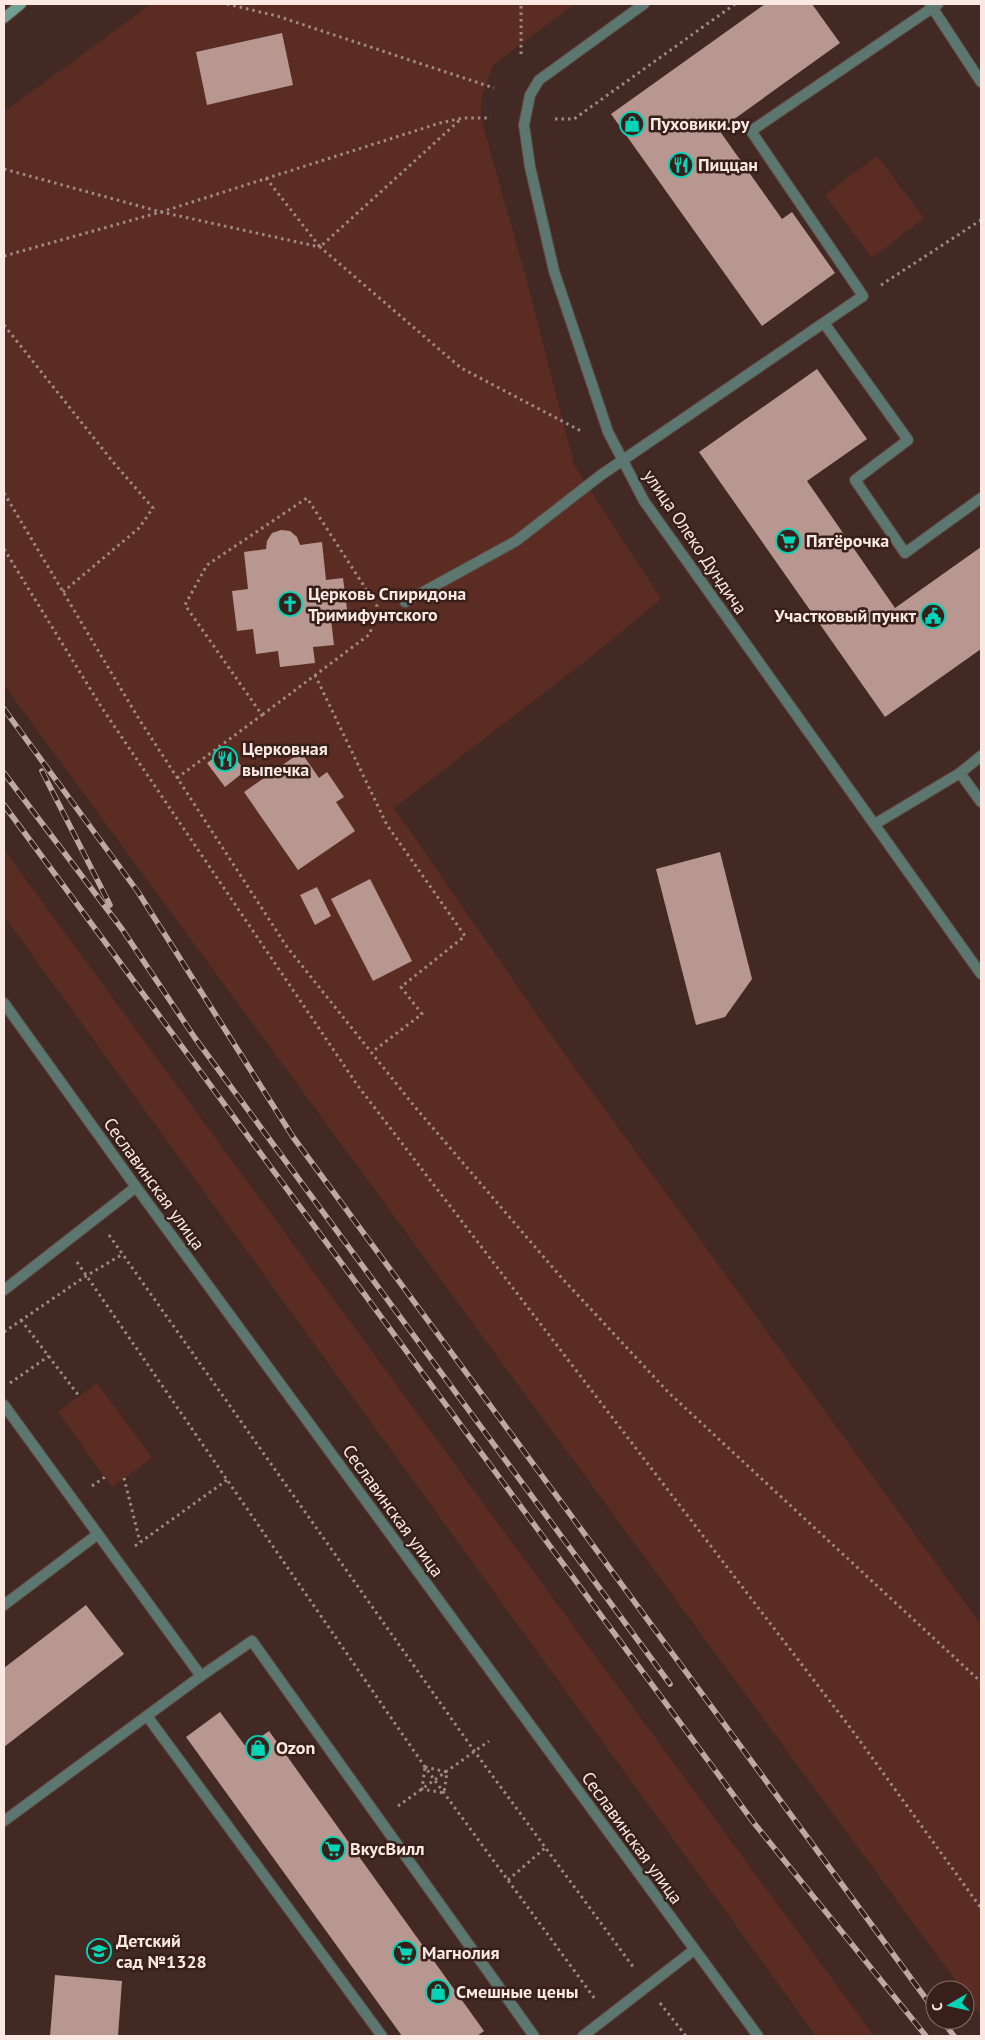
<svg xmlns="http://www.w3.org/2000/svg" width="985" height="2040" font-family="'PT Sans',sans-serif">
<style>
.green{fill:#5b2d22}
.building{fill:#b7978f}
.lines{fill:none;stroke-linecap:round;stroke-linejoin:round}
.service-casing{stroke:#604842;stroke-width:12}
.minor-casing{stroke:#604842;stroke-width:12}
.tertiary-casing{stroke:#604842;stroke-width:12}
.secondary-casing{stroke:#604842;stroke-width:12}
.path{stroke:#a08a85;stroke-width:3;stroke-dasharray:2.5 4;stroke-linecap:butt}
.service{stroke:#5b7770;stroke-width:10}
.minor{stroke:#5b7770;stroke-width:10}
.tertiary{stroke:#5b7770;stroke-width:10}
.secondary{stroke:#729f94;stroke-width:10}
.rail-casing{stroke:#bda8a3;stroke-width:5.5}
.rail{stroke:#381f19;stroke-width:4;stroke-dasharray:11;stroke-linecap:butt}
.labels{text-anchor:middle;stroke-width:5;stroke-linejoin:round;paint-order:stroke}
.poi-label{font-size:18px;font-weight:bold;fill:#fae8e3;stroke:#381f19;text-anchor:start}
.street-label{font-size:18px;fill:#fae8e3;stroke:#381f19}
</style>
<rect width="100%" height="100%" fill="#432923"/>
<!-- green -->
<g class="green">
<polygon points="151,4 574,4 493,65 481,99 481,119 525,274 574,465 661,599 597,652 394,808 563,1052 981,1625 981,2015 4,685 4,112"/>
<polygon points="877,156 924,218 872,258 825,195"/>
<polygon points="4,850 874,2036 816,2036 4,916"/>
<polygon points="97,1383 152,1458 112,1487 58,1412"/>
</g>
<!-- building -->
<g class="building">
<polygon points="765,4 812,4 840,43 719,130 782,219 792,212 835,273 762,326 611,114"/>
<polygon points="282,33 293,85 207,105 196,52"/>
<polygon points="817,369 867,439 807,481 895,608 981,547 981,649 885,717 699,452"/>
<polygon points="281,530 290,531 297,537 300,545 322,542 326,580 343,578 348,617 331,619 334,645 313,647 315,663 280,667 278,651 256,654 253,629 237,631 232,591 248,589 244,552 266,549 267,541 272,533"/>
<polygon points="228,748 245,771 225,787 207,763"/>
<polygon points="301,752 319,778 327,772 344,797 336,802 355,831 298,870 244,792"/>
<polygon points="720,852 752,979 725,1017 696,1025 656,869"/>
<polygon points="370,879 412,961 373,981 331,899"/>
<polygon points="317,887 331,916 315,925 300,895"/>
<polygon points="86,1605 124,1654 4,1747 4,1668"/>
<polygon points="220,1712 246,1747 269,1731 484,2031 477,2036 402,2036 186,1737"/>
<polygon points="55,1975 122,1981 118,2036 50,2036"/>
</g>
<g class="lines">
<defs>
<g id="service">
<polyline points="824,323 908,440 855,480 905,553 981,498"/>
<polyline points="405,602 516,541 601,475 863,296 751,131 938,4"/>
<polyline points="960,773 981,802"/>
<polyline points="4,1290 136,1187"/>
<polyline points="4,1405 201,1676 252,1641 534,2036"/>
<polyline points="4,1605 98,1534"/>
<polyline points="147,1716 382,2036"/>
<polyline points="4,1821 201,1676"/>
<polyline points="583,2036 694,1950"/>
</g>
<g id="minor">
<polyline points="930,4 981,82"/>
<polyline points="875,824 960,773 981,756"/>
<polyline points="4,1003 136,1187 758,2036"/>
</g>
<polyline id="tertiary" points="644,4 539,80 530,95 524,125 530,167 554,271 608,432 644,501 981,974"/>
<polyline id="secondary" points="4,18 21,4"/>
</defs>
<!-- service casing -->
<use href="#service" class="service-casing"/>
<!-- minor casing -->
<use href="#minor" class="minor-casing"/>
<!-- tertiary casing -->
<use href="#tertiary" class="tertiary-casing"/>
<!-- secondary casing -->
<use href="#secondary" class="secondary-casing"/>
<!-- path -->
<g class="path">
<polyline points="227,4 277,16 494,88"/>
<polyline points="521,54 521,4"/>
<polyline points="555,119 574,119 735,4"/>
<polyline points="4,169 161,212 440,123 463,118 491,118"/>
<polyline points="266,178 320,247 462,118"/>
<polyline points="4,256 161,212 320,247 461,368 583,432"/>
<polyline points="881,285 981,220"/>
<polyline points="4,325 113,462 153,508 139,528 63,592"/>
<polyline points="4,493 139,719 287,947 415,1107 560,1276 669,1393 981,1682"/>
<polyline points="4,549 102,708 358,1086 852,1730 981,1908"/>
<polyline points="315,675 387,825 465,936 401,987 422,1014 372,1052"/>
<polyline points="177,778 262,715 185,605 207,565 307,498 377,606 370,634 262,715"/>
<polyline points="109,1235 475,1752 634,1968"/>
<polyline points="77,1262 425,1767 595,1999"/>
<polyline points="21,1320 79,1396"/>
<polyline points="4,1332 86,1276 123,1254"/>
<polyline points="10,1383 49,1356"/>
<polyline points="124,1478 140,1542"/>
<polyline points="92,1486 105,1477"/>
<polyline points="135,1546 227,1480"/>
<polygon points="425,1767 447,1772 444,1793 422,1789"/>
<polyline points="398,1806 489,1741"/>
<polyline points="508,1880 545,1848"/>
<polyline points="660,2003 686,2036"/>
</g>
<!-- service -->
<use href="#service" class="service"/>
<!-- minor -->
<use href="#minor" class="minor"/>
<!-- tertiary -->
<use href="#tertiary" class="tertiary"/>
<!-- secondary -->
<use href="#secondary" class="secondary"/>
<defs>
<g id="rail">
<polyline points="4,709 138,892 293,1137 935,2011"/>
<polyline points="42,771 110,905"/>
<polyline points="4,773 122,929 195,1038 670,1684"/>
<polyline points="4,805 754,1823 926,2036"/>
<polyline points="942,2020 954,2036"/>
</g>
</defs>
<!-- rail casing -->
<use href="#rail" class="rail-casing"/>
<!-- rail -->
<use href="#rail" class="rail"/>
</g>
<!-- icons -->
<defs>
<symbol id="shop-ring" viewBox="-11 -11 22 22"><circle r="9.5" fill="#381f19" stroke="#00d5b7" stroke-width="1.5"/><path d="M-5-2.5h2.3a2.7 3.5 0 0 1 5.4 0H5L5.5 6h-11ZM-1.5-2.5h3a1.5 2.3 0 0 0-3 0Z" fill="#00d5b7"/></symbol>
<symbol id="restaurant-ring" viewBox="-11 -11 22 22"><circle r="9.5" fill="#381f19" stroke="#00d5b7" stroke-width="1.5"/><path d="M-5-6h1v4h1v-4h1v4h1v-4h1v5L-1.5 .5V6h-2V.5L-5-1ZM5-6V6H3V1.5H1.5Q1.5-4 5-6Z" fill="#00d5b7"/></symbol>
<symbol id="supermarket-ring" viewBox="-11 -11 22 22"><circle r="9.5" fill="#381f19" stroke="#00d5b7" stroke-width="1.5"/><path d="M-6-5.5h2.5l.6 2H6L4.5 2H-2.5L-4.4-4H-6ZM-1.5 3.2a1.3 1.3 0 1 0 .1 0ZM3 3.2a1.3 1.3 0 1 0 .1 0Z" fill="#00d5b7"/></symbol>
<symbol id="church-ring" viewBox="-11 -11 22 22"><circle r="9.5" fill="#381f19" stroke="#00d5b7" stroke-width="1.5"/><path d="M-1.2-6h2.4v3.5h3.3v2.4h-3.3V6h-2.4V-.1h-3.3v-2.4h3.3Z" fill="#00d5b7"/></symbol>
<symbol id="civic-ring" viewBox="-11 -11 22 22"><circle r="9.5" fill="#381f19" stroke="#00d5b7" stroke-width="1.5"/><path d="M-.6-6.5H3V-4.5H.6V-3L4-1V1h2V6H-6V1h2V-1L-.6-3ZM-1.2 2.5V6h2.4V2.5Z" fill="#00d5b7"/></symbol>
<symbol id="school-ring" viewBox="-11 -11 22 22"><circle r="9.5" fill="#381f19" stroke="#00d5b7" stroke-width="1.5"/><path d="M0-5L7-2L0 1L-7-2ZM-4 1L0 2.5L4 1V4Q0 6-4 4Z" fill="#00d5b7"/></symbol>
</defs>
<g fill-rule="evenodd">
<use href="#shop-ring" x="618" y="110" width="28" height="28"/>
<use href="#restaurant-ring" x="667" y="151" width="28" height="28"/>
<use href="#supermarket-ring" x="774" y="527" width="28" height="28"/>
<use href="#church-ring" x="276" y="590" width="28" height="28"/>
<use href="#civic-ring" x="919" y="602" width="28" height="28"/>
<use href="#restaurant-ring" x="211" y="745" width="28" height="28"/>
<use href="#shop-ring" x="244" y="1734" width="28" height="28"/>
<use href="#supermarket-ring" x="319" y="1835" width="28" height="28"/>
<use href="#school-ring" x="85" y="1937" width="28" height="28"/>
<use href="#supermarket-ring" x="391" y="1939" width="28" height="28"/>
<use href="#shop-ring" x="424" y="1978" width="28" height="28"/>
</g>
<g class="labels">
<!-- poi labels -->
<g class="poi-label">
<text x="650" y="130">Пуховики.ру</text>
<text x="698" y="171">Пиццан</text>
<text x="806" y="547">Пятёрочка</text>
<text x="308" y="600">Церковь Спиридона<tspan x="308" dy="21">Тримифунтского</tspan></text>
<text x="916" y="622" text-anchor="end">Участковый пункт</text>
<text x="242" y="755">Церковная<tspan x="242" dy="21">выпечка</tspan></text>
<text x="276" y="1754">Ozon</text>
<text x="350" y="1855">ВкусВилл</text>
<text x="116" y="1947">Детский<tspan x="116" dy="21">сад №1328</tspan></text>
<text x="422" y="1959">Магнолия</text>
<text x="456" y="1998">Смешные цены</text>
</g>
<!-- street labels -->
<g class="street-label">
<text transform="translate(695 542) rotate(56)" y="6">улица Олеко Дундича</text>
<text transform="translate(154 1184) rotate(54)" y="6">Сеславинская улица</text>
<text transform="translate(393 1511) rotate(54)" y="6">Сеславинская улица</text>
<text transform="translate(632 1838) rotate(54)" y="6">Сеславинская улица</text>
</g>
</g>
<!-- border -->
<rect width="985" height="2040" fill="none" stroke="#fae8e3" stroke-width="10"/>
<!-- north arrow -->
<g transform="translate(950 2005) rotate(261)"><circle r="24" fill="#381f19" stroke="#866f6a"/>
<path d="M0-4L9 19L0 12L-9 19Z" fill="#00d5b7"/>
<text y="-8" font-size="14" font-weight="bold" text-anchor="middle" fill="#fae8e3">С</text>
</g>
</svg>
